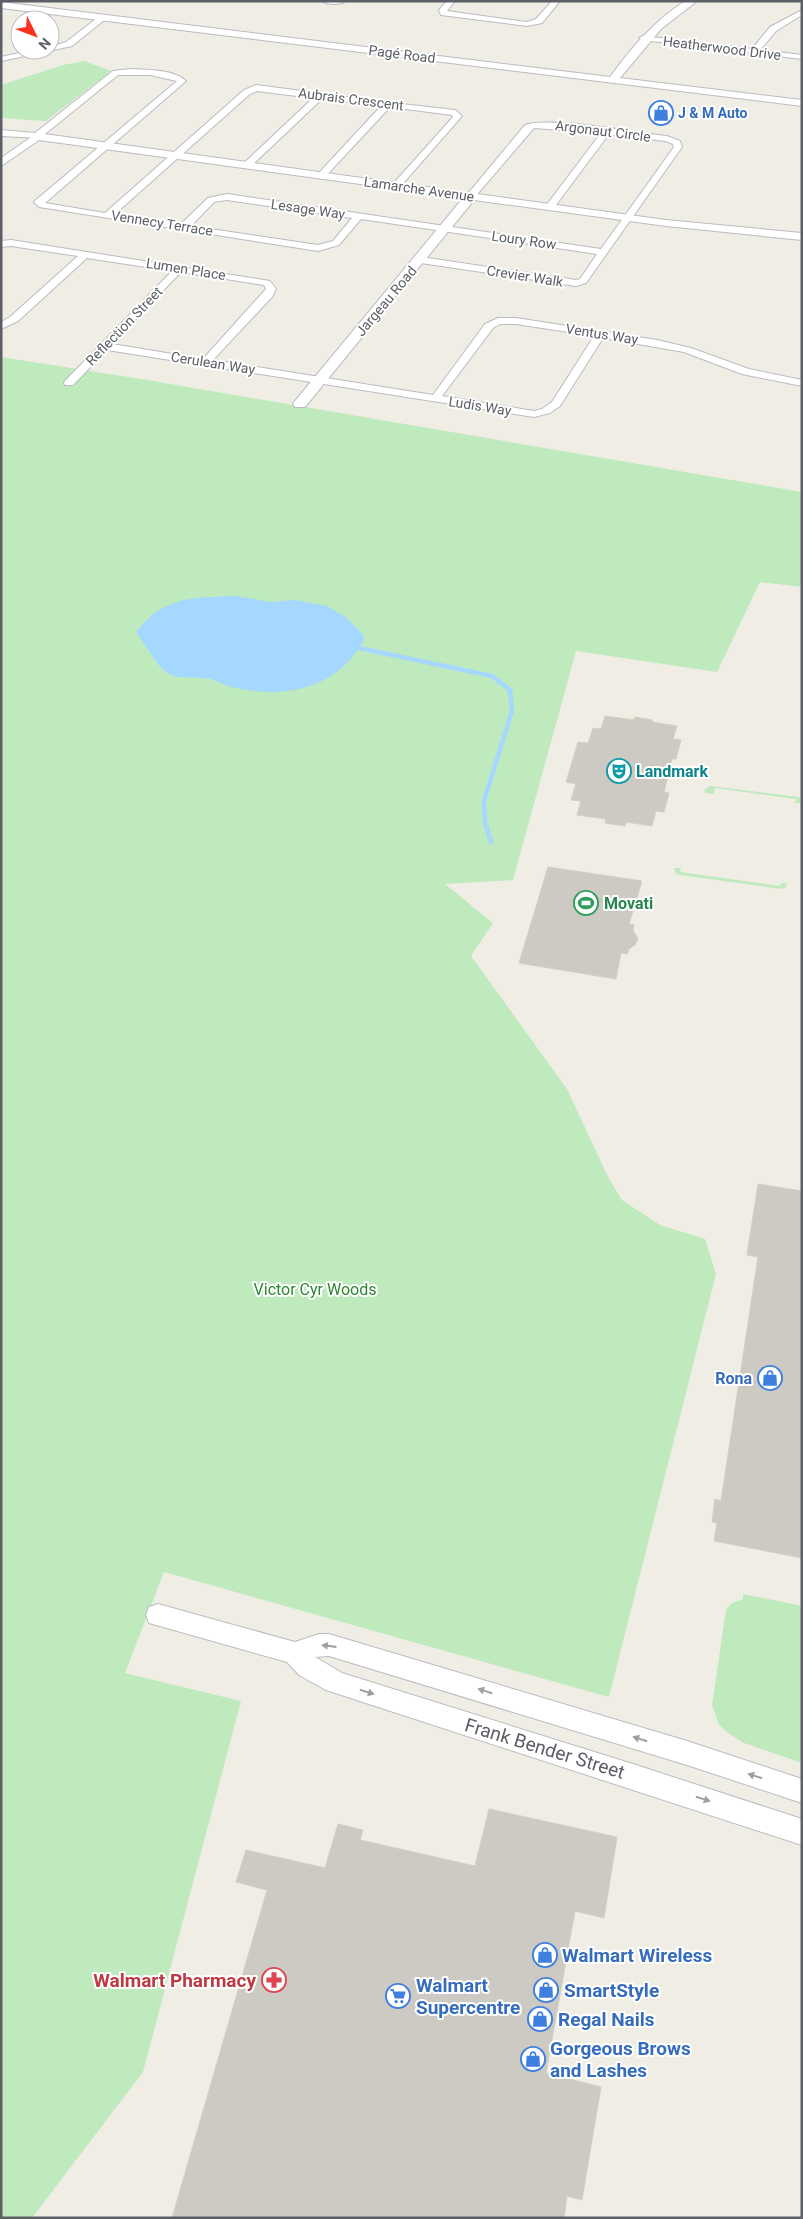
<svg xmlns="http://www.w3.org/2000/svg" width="803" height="2219" font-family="Roboto,sans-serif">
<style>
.green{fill:#beeabe}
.water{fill:#a5d7ff}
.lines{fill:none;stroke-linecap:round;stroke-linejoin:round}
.stream{stroke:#a5d7ff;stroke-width:4.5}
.building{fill:#cdcac3;stroke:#d5cfc1}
.minor-casing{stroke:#b9bcc1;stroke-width:2}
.tertiary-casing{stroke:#b9bcc1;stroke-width:2}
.minor{fill:#fff;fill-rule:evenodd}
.tertiary{fill:#fff;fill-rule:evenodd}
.oneway{fill:#9da0a3}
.labels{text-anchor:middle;stroke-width:4;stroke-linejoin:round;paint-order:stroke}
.far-street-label{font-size:14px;fill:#5c6066;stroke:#fff}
.far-shop-label{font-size:14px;font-weight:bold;fill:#366cbe;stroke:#fff;text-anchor:start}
.culture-label{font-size:16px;font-weight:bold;fill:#0d838f;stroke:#fff;text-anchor:start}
.leisure-label{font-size:16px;font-weight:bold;fill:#27864d;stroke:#fff;text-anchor:start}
.park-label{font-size:16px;fill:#2c8530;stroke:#fff}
.shop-label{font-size:16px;font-weight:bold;fill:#366cbe;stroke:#fff;text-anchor:end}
.near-street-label{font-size:19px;fill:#5c6066;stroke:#fff}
.near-shop-label{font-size:19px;font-weight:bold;fill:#366cbe;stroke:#fff;text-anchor:start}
.near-health-label{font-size:19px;font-weight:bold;fill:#be3a42;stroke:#fff;text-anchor:end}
</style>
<rect width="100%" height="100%" fill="#f0ede4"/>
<!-- green -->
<g class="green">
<polygon points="84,61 111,71 46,121 1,118 1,85 63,65"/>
<polygon points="1,357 141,379 802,492 802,587 760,582 717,672 576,651 513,880 445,884 493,923 471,956 567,1089 608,1177 622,1200 660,1225 705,1239 716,1274 609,1697 164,1572 125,1673 241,1701 143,2072 32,2218 1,2218"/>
<polygon points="710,786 798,797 802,799 802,803 795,803 796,799 715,788 714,794 706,793 704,790"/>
<polygon points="674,868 681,868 680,872 780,886 781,883 787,883 786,887 782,889 680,875 676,874"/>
<polygon points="743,1594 802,1606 802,1763 744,1743 729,1734 719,1725 712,1705 726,1610 732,1603 743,1599"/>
</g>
<!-- water -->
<path class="water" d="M236,596L271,602L294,600L327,606L347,618L364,636V640C337,689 284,700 232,687C225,686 218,681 211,679C197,676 178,681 166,672C158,667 143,641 136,632C165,595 193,598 236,596Z"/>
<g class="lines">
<!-- stream -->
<polyline class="stream" points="359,648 492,676 510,690 512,711 484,801 485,822 491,842"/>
</g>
<!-- building -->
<g class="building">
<polygon points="605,716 634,720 635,717 652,720 652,722 677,726 673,739 681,740 676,759 672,759 664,792 669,793 664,812 656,811 652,826 626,822 625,826 605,823 606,819 577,815 581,801 571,800 576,784 566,782 578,742 588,743 593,728 601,729"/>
<polygon points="548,867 642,881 629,924 634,925 633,930 638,939 635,945 629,949 627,954 621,953 616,979 519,963"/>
<polygon points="758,1184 802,1191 802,1558 714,1541 717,1523 712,1522 715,1499 721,1501 758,1257 747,1255"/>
<polygon points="489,1809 617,1837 604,1918 575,1911 546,2073 601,2087 582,2200 567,2196 564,2218 172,2218 267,1890 236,1882 246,1850 325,1868 338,1824 363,1830 360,1840 475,1866"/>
</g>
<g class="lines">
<defs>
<g id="minor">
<path d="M322,1H346C340,5 328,5 322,1Z"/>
<polygon points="447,1 455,1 447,11 527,22 536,19 552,1 560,1 542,23 527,26 441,15 439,10"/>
<polygon points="802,10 802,15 776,31 760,50 802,55 802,59 643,40 639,38 643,36 752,49 770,27"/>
<polygon points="101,15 108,17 72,46 1,61 1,57 32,50 50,50 50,47 66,42"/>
<path d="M130,69C147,70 173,69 186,81L45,203L105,213L244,90L256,85L386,102L389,100L393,103L455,110L462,116L399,188H393V184L453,117L452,115L390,107L324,178L321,179L316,176L318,174L381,106L322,99L249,168H243V164L313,98L257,91L250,94L115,214L181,224L208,198L227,194L601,249L674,147L673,144L665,141L609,134L553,209L550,210L545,207L601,133L534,128L474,198H468L466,196L525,125C547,116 638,133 667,136L680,141L682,147L586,283L576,286L421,263L416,260L421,257L576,280L580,279L597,254L361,219L339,245L318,251L39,207L34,202L36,200L177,81L150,75H118L40,138L1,136V130L35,133L113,71ZM227,200L352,218L333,241L318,245L191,226L214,202Z"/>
<path d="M11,240L270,281L276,289L272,297L213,360L433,395L485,324L498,318H516L657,340L691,348L749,369L802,380V386L742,374L684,352L603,338L560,406L550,413L534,417L107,350L73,385H65L64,383L65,381L172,271L87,258L18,321L1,329V322L10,317L78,256L11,246L1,247V241ZM181,272L264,285L266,289L203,359L112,344ZM500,324H516L594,336L552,402L542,409L534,411L442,396L493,328Z"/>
</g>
<g id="tertiary">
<path d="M685,1H697L661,29L620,78L802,100V106L1,8V2L610,77C632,47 654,21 685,1Z"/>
<polygon points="37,133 666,220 802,233 802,240 666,226 474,200 305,407 295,407 293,404 295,401 463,198 39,140 1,166 1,158"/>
<polygon points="158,1604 295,1642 319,1634 329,1634 687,1741 802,1779 802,1803 687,1765 329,1656 315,1657 342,1673 636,1765 802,1819 802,1845 326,1690 299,1675 287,1662 149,1623 146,1615 149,1607"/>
</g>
</defs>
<!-- minor casing -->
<use href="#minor" class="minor-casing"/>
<!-- tertiary casing -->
<use href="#tertiary" class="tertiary-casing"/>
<!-- minor -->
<use href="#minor" class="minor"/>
<!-- tertiary -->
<use href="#tertiary" class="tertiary"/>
</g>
<!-- one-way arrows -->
<defs><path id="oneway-solid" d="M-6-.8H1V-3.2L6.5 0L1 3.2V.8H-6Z" transform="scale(1.25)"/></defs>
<g class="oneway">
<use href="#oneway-solid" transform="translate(329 1646) rotate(-173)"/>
<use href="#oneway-solid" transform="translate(485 1691) rotate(-163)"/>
<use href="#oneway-solid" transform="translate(367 1692) rotate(17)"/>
<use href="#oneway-solid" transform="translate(640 1739) rotate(-163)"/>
<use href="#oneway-solid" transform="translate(755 1776) rotate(-162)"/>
<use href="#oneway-solid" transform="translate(703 1799) rotate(18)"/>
</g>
<!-- icons -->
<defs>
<symbol id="shop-ring" viewBox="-11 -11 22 22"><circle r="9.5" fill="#fff" stroke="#3f7fe0" stroke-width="1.5"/><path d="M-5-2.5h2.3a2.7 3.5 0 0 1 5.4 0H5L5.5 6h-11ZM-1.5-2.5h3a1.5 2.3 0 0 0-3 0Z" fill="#3f7fe0"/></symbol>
<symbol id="theatre-ring" viewBox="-11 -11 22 22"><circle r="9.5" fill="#fff" stroke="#0f9aa8" stroke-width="1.5"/><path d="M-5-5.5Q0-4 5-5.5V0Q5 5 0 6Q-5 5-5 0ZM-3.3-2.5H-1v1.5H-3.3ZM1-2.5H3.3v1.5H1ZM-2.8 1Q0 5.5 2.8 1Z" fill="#0f9aa8"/></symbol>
<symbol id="stadium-ring" viewBox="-11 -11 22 22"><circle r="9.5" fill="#fff" stroke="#2e9e5b" stroke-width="1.5"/><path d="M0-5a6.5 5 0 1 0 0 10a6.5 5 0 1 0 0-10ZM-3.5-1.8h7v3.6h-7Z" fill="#2e9e5b"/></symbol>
<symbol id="pharmacy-ring" viewBox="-11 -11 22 22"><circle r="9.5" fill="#fff" stroke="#e0444e" stroke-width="1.5"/><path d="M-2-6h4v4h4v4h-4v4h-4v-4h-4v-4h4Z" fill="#e0444e"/></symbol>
<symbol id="supermarket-ring" viewBox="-11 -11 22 22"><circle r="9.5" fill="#fff" stroke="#3f7fe0" stroke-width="1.5"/><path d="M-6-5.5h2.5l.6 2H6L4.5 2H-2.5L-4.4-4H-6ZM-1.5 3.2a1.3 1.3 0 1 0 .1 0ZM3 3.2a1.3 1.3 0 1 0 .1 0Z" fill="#3f7fe0"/></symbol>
</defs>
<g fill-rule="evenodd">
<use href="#shop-ring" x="647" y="99" width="28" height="28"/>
<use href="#theatre-ring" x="605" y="757" width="28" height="28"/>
<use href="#stadium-ring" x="572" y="889" width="28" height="28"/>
<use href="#shop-ring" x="756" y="1364" width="28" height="28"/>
<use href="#shop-ring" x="531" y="1941" width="28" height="28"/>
<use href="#pharmacy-ring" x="260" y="1966" width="28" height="28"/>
<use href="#shop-ring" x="532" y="1976" width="28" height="28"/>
<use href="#supermarket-ring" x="384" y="1982" width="28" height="28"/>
<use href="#shop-ring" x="526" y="2005" width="28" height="28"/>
<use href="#shop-ring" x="519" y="2045" width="28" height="28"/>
</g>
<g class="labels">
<!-- far-street labels -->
<g class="far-street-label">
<text transform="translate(722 48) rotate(7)" y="5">Heatherwood Drive</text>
<text transform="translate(402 54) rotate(7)" y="5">Pagé Road</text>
<text transform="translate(351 99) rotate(7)" y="5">Aubrais Crescent</text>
<text transform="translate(603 131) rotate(7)" y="5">Argonaut Circle</text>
<text transform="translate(419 189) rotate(8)" y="5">Lamarche Avenue</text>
<text transform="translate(308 209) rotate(8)" y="5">Lesage Way</text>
<text transform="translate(162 223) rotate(9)" y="5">Vennecy Terrace</text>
<text transform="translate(524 240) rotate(8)" y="5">Loury Row</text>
<text transform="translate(186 269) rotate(9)" y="5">Lumen Place</text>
<text transform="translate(525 276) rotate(9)" y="5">Crevier Walk</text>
<text transform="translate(386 301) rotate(-50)" y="5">Jargeau Road</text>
<text transform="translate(124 326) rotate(-46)" y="5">Reflection Street</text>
<text transform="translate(602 334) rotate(9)" y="5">Ventus Way</text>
<text transform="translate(213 363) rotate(9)" y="5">Cerulean Way</text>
<text transform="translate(480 406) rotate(9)" y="5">Ludis Way</text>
</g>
<!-- far-shop labels -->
<g class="far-shop-label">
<text x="678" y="118">J &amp; M Auto</text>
</g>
<!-- culture labels -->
<g class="culture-label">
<text x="636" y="777">Landmark</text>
</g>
<!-- leisure labels -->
<g class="leisure-label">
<text x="604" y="909">Movati</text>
</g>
<!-- park labels -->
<g class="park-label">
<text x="315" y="1295">Victor Cyr Woods</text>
</g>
<!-- shop labels -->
<g class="shop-label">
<text x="752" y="1384">Rona</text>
</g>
<!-- near-street labels -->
<g class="near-street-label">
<text transform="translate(545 1748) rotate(17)" y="7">Frank Bender Street</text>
</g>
<!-- near-shop labels -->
<g class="near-shop-label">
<text x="562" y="1962">Walmart Wireless</text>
<text x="416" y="1992">Walmart<tspan x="416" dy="22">Supercentre</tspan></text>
<text x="564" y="1997">SmartStyle</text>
<text x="558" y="2026">Regal Nails</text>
<text x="550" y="2055">Gorgeous Brows<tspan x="550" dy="22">and Lashes</tspan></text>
</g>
<!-- near-health labels -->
<g class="near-health-label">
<text x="256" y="1987">Walmart Pharmacy</text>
</g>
</g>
<!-- border -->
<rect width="803" height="2219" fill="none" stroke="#5c6066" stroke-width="5"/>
<!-- north arrow -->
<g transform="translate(35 35) rotate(132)"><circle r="24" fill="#ffffff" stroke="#bebfc2"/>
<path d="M0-4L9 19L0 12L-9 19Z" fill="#fb311f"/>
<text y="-8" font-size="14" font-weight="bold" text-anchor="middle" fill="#5c6066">N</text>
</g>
</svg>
